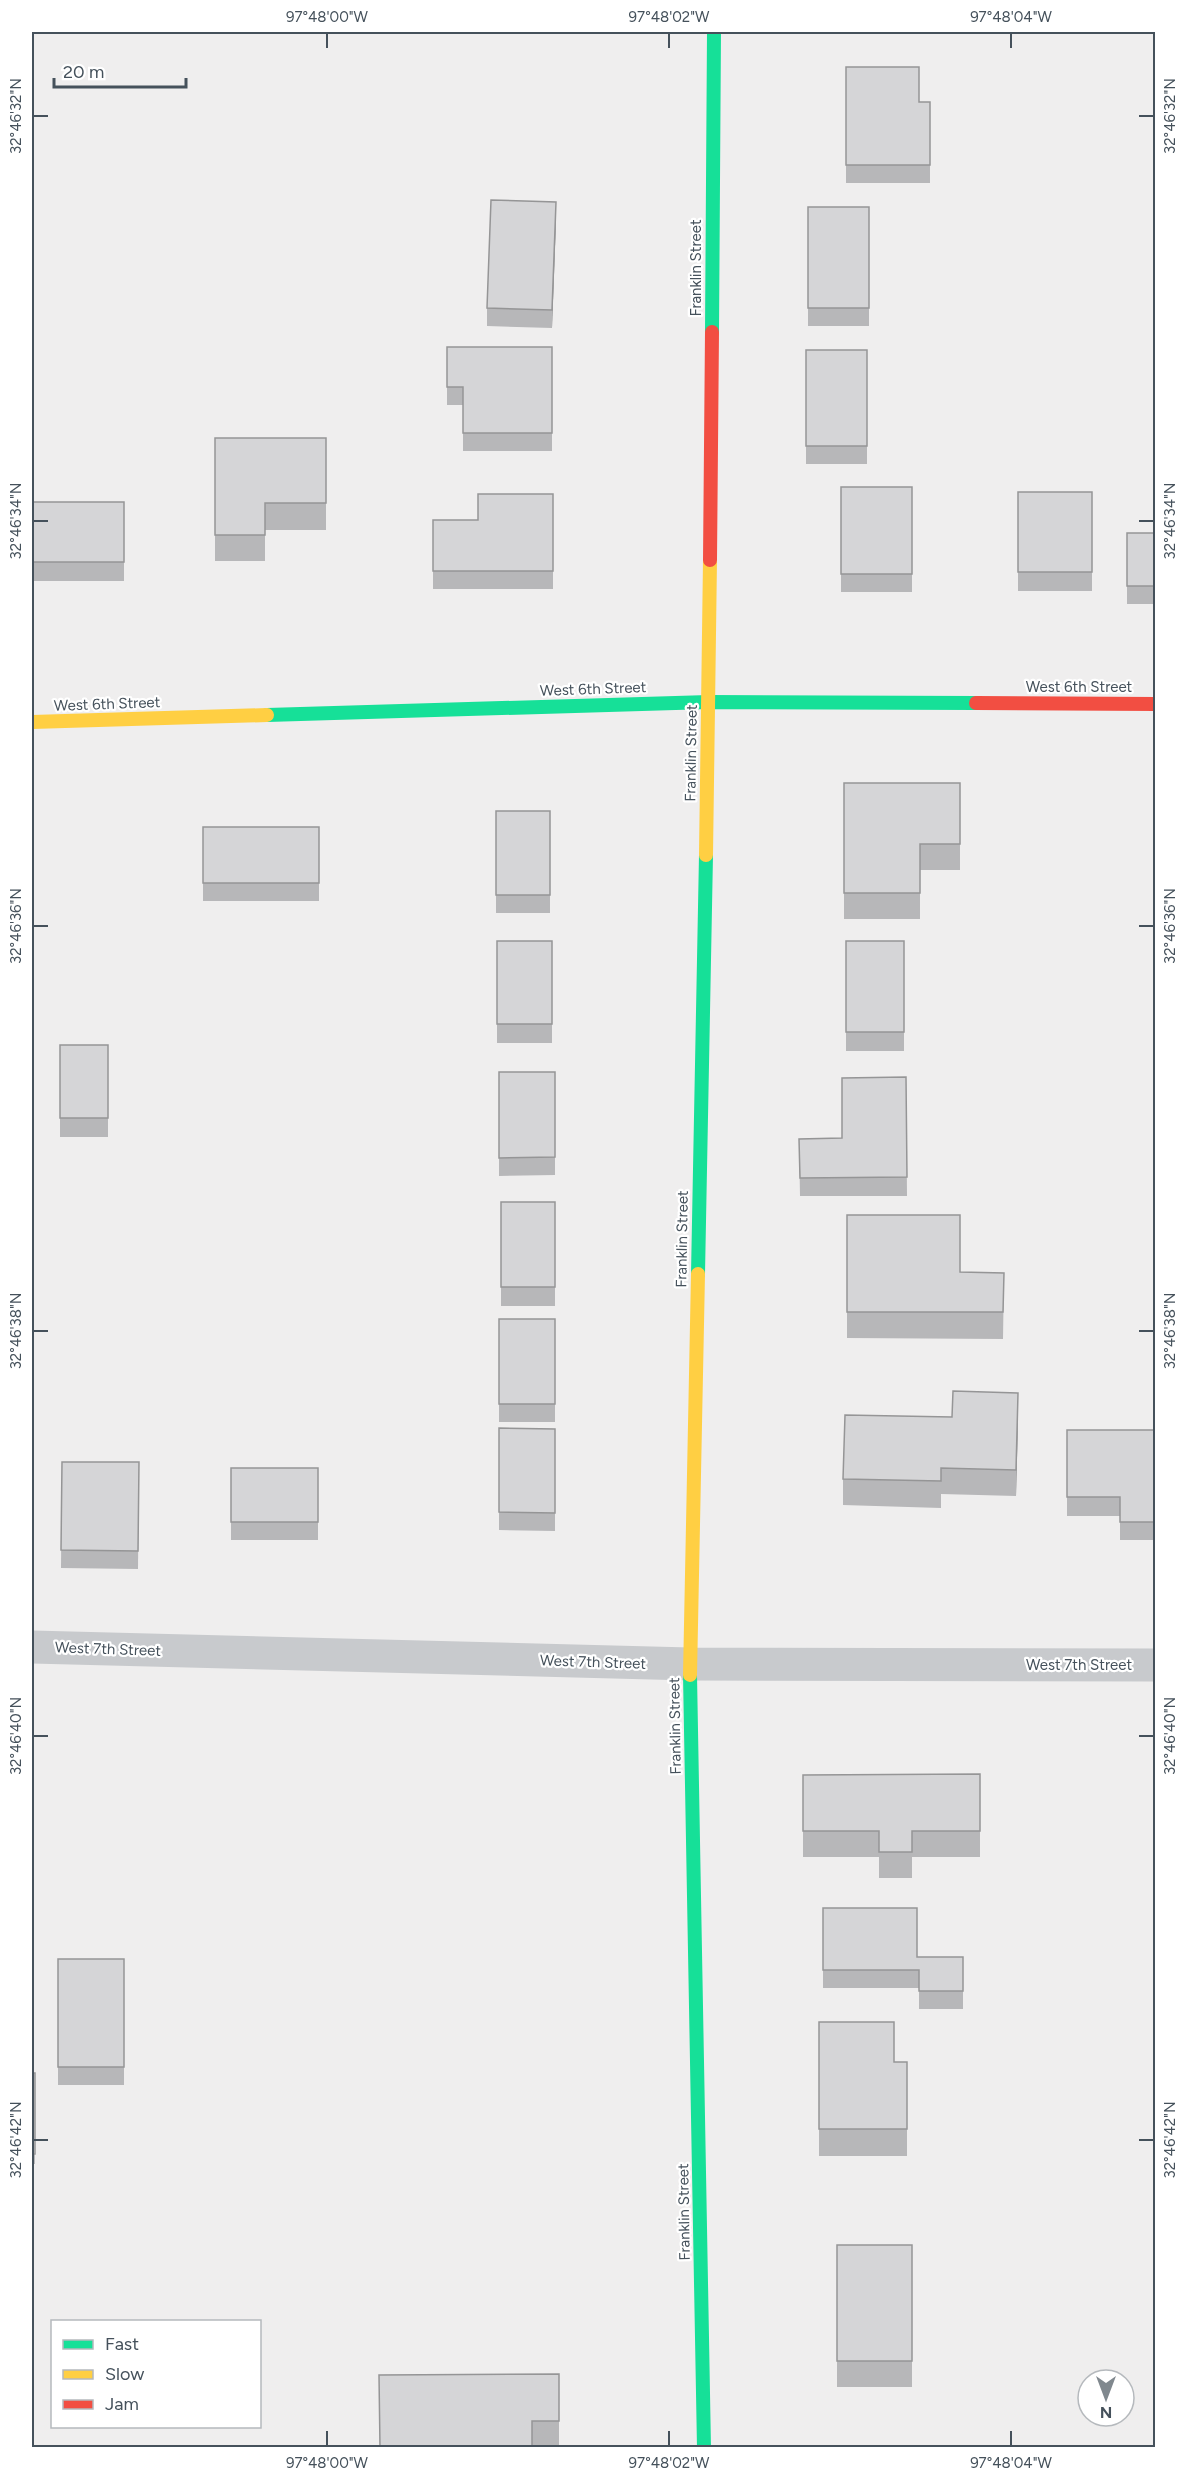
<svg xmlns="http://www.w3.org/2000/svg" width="1187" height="2479" font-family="Figtree,sans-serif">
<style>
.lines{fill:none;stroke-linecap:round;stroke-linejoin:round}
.street{stroke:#c8cacd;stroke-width:33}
.fast{stroke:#16e098;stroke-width:14}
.slow{stroke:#ffcf43;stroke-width:14}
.jam{stroke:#f24e42;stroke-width:14}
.wall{fill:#b7b7b9}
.shaded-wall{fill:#959596}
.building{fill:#d5d5d7;stroke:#959596;stroke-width:1.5}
.ticks{fill:none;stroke:#45515b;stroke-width:2}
.labels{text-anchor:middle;stroke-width:4.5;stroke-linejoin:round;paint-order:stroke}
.street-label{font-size:15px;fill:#45515b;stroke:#fff}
.neatline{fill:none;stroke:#45515b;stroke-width:2}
.ticks-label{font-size:15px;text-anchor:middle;fill:#45515b}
</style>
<rect width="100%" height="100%" fill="#efeeee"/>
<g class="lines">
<!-- street -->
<polyline class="street" points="32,1647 690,1664 1156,1665"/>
<!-- fast -->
<g class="fast">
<polyline points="712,332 714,32"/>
<polyline points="267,715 709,702 976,703"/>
<polyline points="698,1274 706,855"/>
<polyline points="690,1675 704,2448"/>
</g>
<!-- slow -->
<g class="slow">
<polyline points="32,722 267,715"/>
<polyline points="706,855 710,560"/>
<polyline points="690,1675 698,1274"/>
</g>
<!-- jam -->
<g class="jam">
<polyline points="710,560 712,332"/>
<polyline points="976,703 1156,704"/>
</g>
</g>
<!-- wall -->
<g class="wall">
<polygon points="846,67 919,102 930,102 930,183 846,183"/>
<rect x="808" y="207" width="61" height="119"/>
<polygon points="556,220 552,328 487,326 487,308"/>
<polygon points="447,347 552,347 552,451 463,451 463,405 447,405"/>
<rect x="806" y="350" width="61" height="114"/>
<polygon points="215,438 326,438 326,530 265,530 265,561 215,561"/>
<rect x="841" y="487" width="71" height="105"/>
<rect x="1018" y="492" width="74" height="99"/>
<polygon points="553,494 553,589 433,589 433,520 478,520"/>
<rect x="32" y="502" width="92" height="79"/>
<rect x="1127" y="533" width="28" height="71"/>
<polygon points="844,783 960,783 960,870 920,870 920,919 844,919"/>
<rect x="496" y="811" width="54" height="102"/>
<rect x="203" y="827" width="116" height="74"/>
<rect x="497" y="941" width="55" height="102"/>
<rect x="846" y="941" width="58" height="110"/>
<rect x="60" y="1045" width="48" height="92"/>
<polygon points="499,1072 555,1072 555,1175 499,1176"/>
<polygon points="906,1077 907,1196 800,1196 799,1139 842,1138"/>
<rect x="501" y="1202" width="54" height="104"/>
<polygon points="847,1215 960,1272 1004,1273 1003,1339 847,1338"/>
<rect x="499" y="1319" width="56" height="103"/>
<polygon points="1018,1419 1016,1496 941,1494 941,1508 843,1505 843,1479"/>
<polygon points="499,1428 555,1429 555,1531 499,1530"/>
<polygon points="1067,1430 1155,1430 1155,1540 1120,1540 1120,1516 1067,1516"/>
<polygon points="62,1462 139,1462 138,1569 61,1568"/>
<rect x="231" y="1468" width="87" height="72"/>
<polygon points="980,1774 980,1857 912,1857 912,1878 879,1878 879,1857 803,1857 803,1775"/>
<polygon points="823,1908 917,1957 963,1957 963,2009 919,2009 919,1988 823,1988"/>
<rect x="58" y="1959" width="66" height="126"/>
<polygon points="819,2022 894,2062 907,2062 907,2156 819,2156"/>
<rect x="32" y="2073" width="3" height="91"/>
<rect x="837" y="2245" width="75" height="142"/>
<polygon points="559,2374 559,2447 532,2447 379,2375"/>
</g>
<!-- shaded-wall -->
<g class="shaded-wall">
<polygon points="556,202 556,220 552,328 552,310"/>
<polygon points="1018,1393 1018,1419 1016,1496 1016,1470"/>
</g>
<!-- building -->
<g class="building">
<polygon points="846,67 919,67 919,102 930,102 930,165 846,165"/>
<polygon points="491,200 556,202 552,310 487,308"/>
<rect x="808" y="207" width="61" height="101"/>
<polygon points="447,347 552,347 552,433 463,433 463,387 447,387"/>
<rect x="806" y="350" width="61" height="96"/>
<polygon points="215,438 326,438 326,503 265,503 265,535 215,535"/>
<rect x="841" y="487" width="71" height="87"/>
<rect x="1018" y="492" width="74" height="80"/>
<polygon points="478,494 553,494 553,571 433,571 433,520 478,520"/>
<rect x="32" y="502" width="92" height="60"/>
<rect x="1127" y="533" width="28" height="53"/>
<polygon points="844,783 960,783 960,844 920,844 920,893 844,893"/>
<rect x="496" y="811" width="54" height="84"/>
<rect x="203" y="827" width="116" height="56"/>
<rect x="497" y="941" width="55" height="83"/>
<rect x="846" y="941" width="58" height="91"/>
<rect x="60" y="1045" width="48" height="73"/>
<polygon points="499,1072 555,1072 555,1157 499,1158"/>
<polygon points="906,1077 907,1177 800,1178 799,1139 842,1138 842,1078"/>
<rect x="501" y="1202" width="54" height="85"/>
<polygon points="847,1215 960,1215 960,1272 1004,1273 1003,1312 847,1312"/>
<rect x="499" y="1319" width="56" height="85"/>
<polygon points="953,1391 1018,1393 1016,1470 941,1468 941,1481 843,1479 845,1415 952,1417"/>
<polygon points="499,1428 555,1429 555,1513 499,1512"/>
<polygon points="1067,1430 1155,1430 1155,1522 1120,1522 1120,1497 1067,1497"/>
<polygon points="62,1462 139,1462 138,1551 61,1550"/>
<rect x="231" y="1468" width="87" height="54"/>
<polygon points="980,1774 980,1831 912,1831 912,1852 879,1852 879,1831 803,1831 803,1775"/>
<polygon points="823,1908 917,1908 917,1957 963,1957 963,1991 919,1991 919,1970 823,1970"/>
<rect x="58" y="1959" width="66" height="108"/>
<polygon points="819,2022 894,2022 894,2062 907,2062 907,2129 819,2129"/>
<rect x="32" y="2073" width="3" height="81"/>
<rect x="837" y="2245" width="75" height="116"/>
<polygon points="559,2374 559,2421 532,2421 532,2448 380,2448 379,2375"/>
</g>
<!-- ticks -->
<path class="ticks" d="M327,33V48M669,33V48M1011,33V48M33,116H48M1139,116H1154M33,521H48M1139,521H1154M33,926H48M1139,926H1154M33,1331H48M1139,1331H1154M33,1736H48M1139,1736H1154M33,2140H48M1139,2140H1154M327,2431V2446M669,2431V2446M1011,2431V2446"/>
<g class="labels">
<!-- street labels -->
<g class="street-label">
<text transform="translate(696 268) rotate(-90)" y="5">Franklin Street</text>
<text x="1079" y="692">West 6th Street</text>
<text transform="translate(593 689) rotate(-2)" y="5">West 6th Street</text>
<text transform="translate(107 704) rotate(-2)" y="5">West 6th Street</text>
<text transform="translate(691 753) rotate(-89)" y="5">Franklin Street</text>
<text transform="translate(682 1239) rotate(-89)" y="5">Franklin Street</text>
<text transform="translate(108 1649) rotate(2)" y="5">West 7th Street</text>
<text transform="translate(593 1662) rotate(2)" y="5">West 7th Street</text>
<text x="1079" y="1670">West 7th Street</text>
<text transform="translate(675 1726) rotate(-91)" y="5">Franklin Street</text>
<text transform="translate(684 2212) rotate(-91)" y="5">Franklin Street</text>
</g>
</g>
<!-- border -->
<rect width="1187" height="2479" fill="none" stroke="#ffffff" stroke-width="66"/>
<!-- legend -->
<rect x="51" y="2320" width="210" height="108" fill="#ffffff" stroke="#b5b9bd" stroke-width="1.5"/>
<rect x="63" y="2340" width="30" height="9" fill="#16e098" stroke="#b5b9bd" stroke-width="1.5"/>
<text x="105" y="2350" font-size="18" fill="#45515b">Fast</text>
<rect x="63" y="2370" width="30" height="9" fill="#ffcf43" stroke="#b5b9bd" stroke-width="1.5"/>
<text x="105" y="2380" font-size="18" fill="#45515b">Slow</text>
<rect x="63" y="2400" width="30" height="9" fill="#f24e42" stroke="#b5b9bd" stroke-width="1.5"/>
<text x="105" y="2410" font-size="18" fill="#45515b">Jam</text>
<!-- north arrow -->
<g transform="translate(1106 2398) rotate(180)"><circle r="28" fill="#ffffff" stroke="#b5b9bd" stroke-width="1.5"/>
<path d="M0-4.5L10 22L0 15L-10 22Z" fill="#80888e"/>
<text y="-9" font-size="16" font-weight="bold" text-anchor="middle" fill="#45515b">N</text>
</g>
<!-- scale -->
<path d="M54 78v9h132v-9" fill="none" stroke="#45515b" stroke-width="3"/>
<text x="63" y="78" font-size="18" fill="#45515b" stroke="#ffffff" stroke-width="4.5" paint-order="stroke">20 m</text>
<rect x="33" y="33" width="1121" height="2413" class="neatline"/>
<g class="ticks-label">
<text x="327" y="22">97°48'00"W</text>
<text x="669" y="22">97°48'02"W</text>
<text x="1011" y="22">97°48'04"W</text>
<text transform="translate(1170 116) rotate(-90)" y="5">32°46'32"N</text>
<text transform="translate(16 116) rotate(-90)" y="5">32°46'32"N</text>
<text transform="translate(1170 521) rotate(-90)" y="5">32°46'34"N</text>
<text transform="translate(16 521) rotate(-90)" y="5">32°46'34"N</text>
<text transform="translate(1170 926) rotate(-90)" y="5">32°46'36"N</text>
<text transform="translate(16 926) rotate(-90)" y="5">32°46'36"N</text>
<text transform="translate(16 1331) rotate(-90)" y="5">32°46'38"N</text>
<text transform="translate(1170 1331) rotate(-90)" y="5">32°46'38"N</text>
<text transform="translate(1170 1736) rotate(-90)" y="5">32°46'40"N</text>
<text transform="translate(16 1736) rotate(-90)" y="5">32°46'40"N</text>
<text transform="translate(1170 2140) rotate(-90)" y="5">32°46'42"N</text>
<text transform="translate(16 2140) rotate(-90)" y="5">32°46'42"N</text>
<text x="327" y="2468">97°48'00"W</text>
<text x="669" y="2468">97°48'02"W</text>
<text x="1011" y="2468">97°48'04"W</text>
</g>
</svg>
